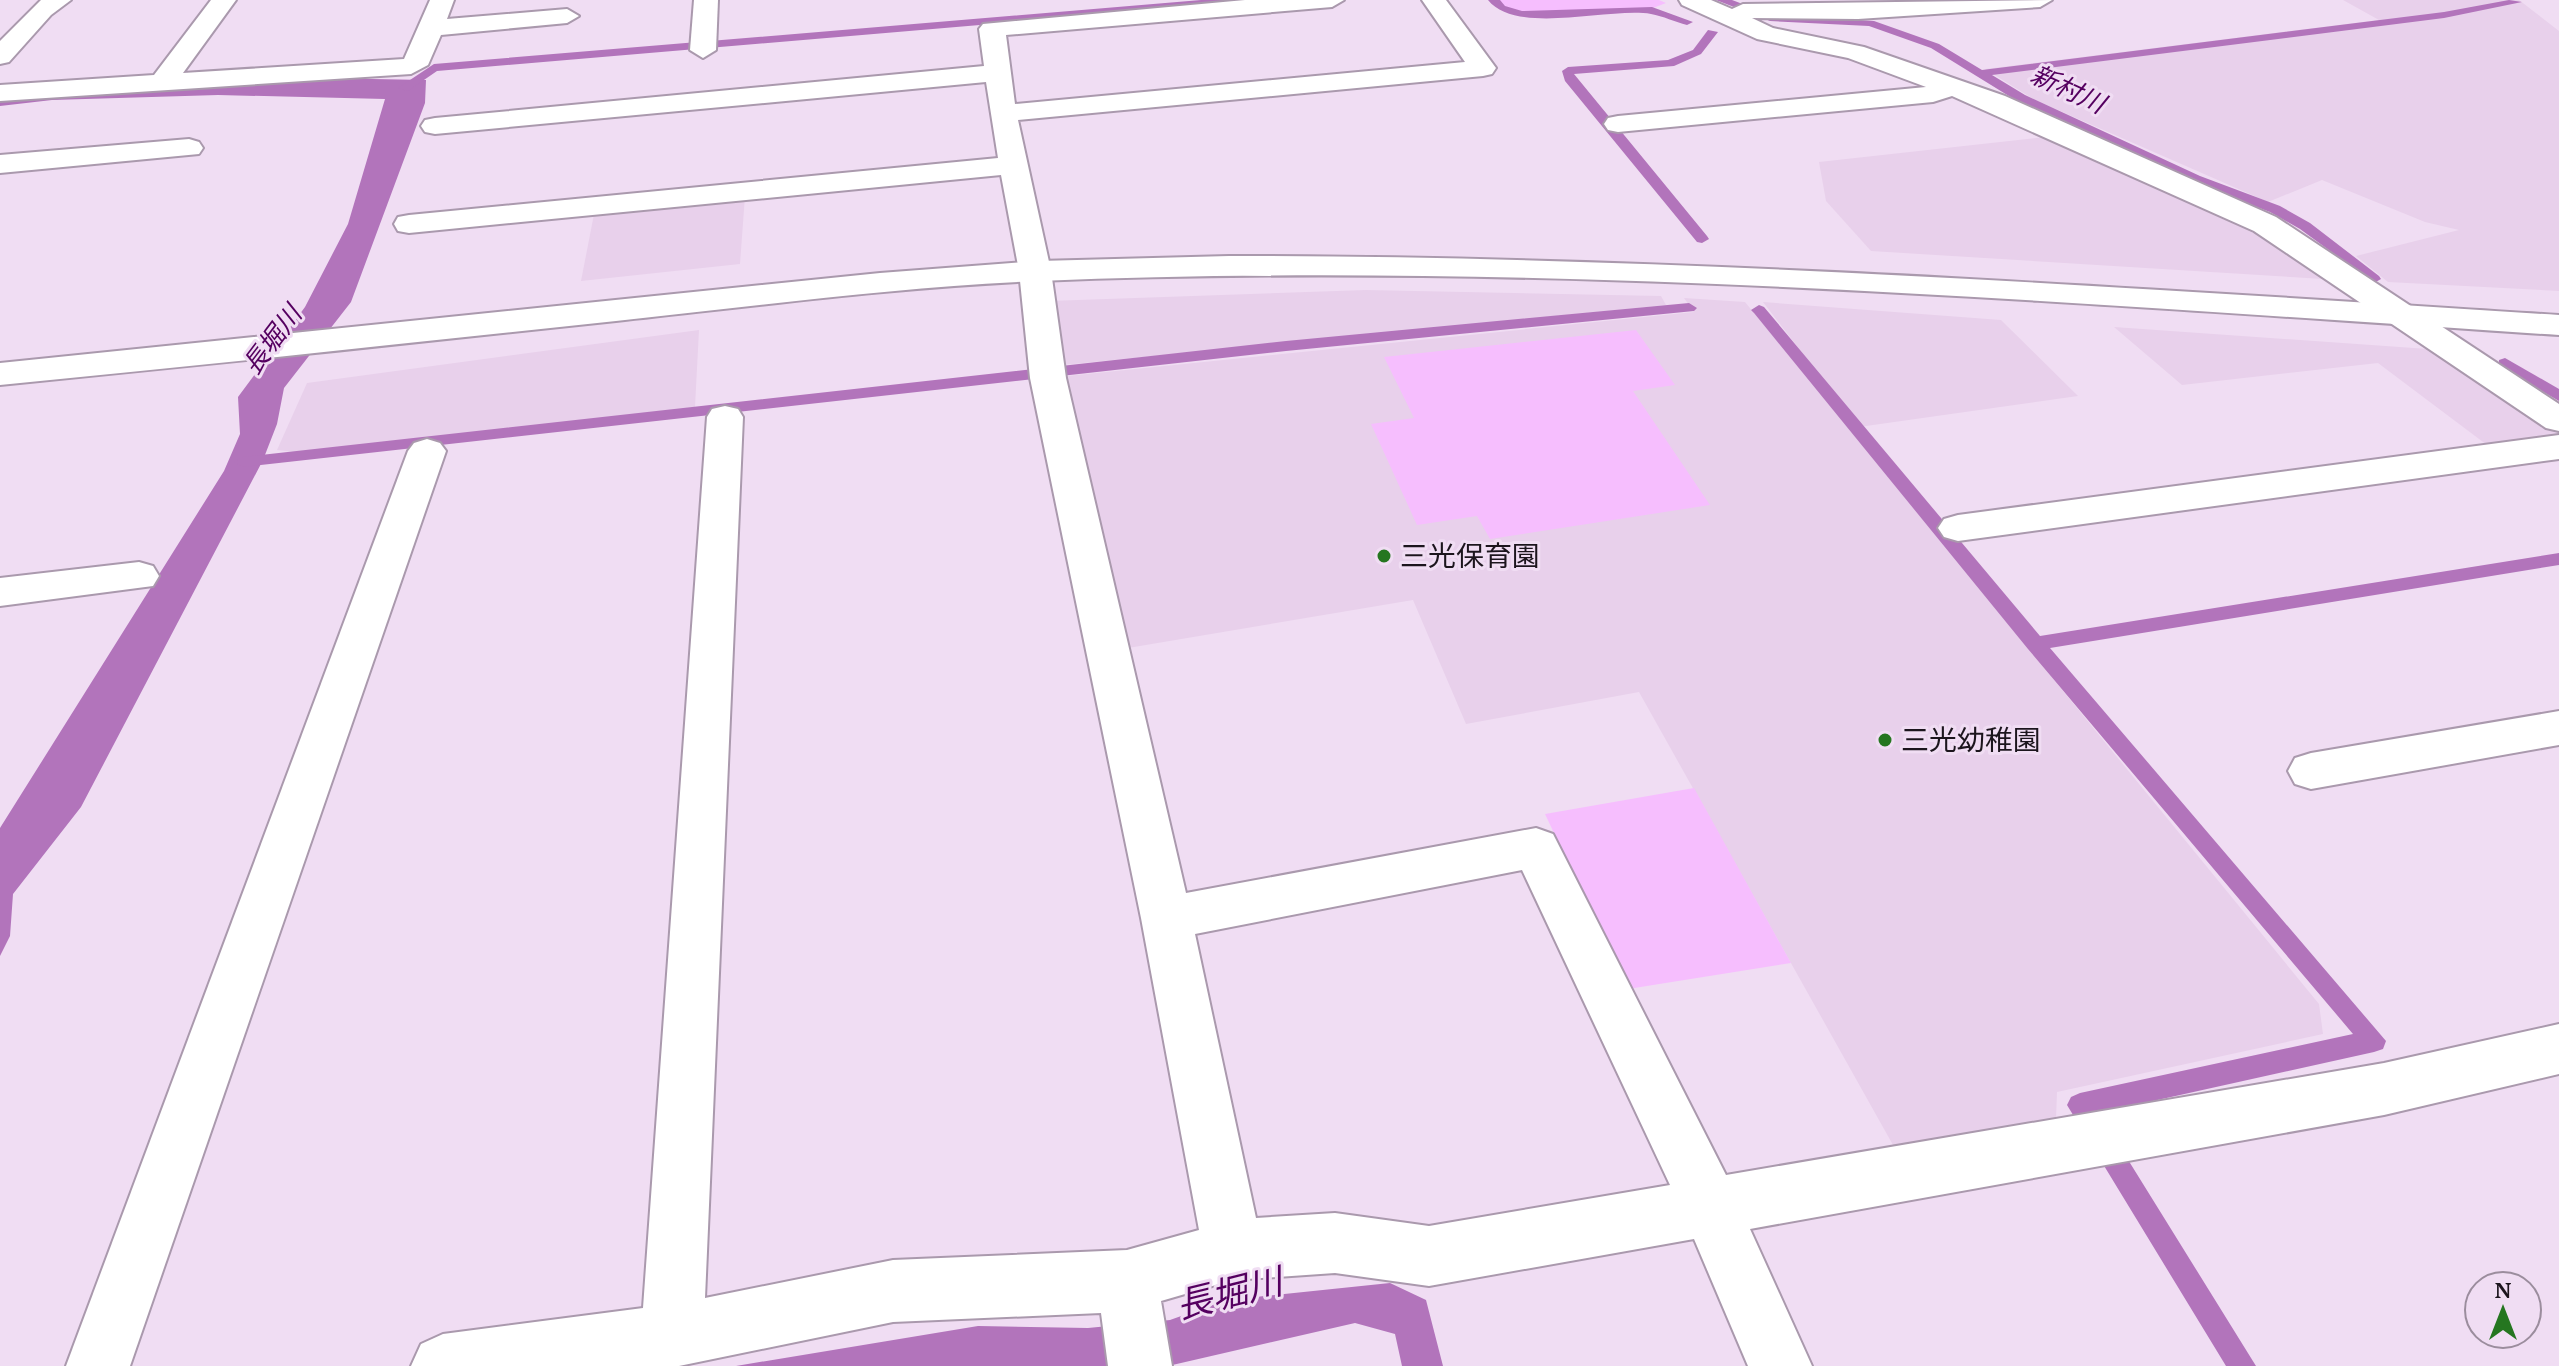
<svg xmlns="http://www.w3.org/2000/svg" width="2559" height="1366" font-family="'PT Serif','Noto Sans JP',serif">
<style>
.built{fill:#e8d0eb}
.green{fill:#f6befe}
.water{fill:#b274bb}
.lines{fill:none;stroke-linecap:round;stroke-linejoin:round}
.stream{fill:#b274bb;fill-rule:evenodd}
.street-casing{stroke:#aa99ad;stroke-width:4}
.secondary-casing{stroke:#aa99ad;stroke-width:4}
.street{fill:#fff;fill-rule:evenodd}
.secondary{fill:#fff;fill-rule:evenodd}
.poi-dot{fill:#257620;stroke:#f0ddf3;stroke-width:3}
.labels{text-anchor:middle;stroke-width:6;stroke-linejoin:round;paint-order:stroke}
.far-water-label{font-size:26px;font-style:italic;fill:#550060;stroke:#f0ddf3}
.poi-label{font-size:28px;fill:#1c151d;stroke:#f0ddf3;text-anchor:start}
.near-water-label{font-size:36px;font-style:italic;fill:#550060;stroke:#f0ddf3}
</style>
<rect width="100%" height="100%" fill="#f0ddf3"/>
<!-- built -->
<g class="built">
<polygon points="2343,0 2519,0 2559,31 2559,291 2388,282 2356,256 2459,230 2425,222 2322,180 2268,202 2035,100 1985,69 2379,20"/>
<polygon points="2045,137 2245,227 2323,279 1871,251 1826,201 1819,162"/>
<polygon points="745,196 740,264 581,281 595,209"/>
<polygon points="1366,290 1661,296 1666,305 1063,365 1049,301"/>
<polygon points="1684,298 1745,302 2319,1004 2323,1034 2057,1092 2056,1119 1893,1145 1639,692 1466,724 1413,600 1128,648 1067,376 1694,312"/>
<polygon points="1763,302 2001,320 2078,396 1859,427"/>
<polygon points="2114,327 2428,349 2559,432 2559,437 2491,448 2378,363 2182,385"/>
<polygon points="699,330 695,407 304,453 277,450 307,383"/>
</g>
<!-- green -->
<g class="green">
<path d="M1496,0H1659L1666,3L1653,8C1619,10 1519,25 1496,0Z"/>
<polygon points="1636,330 1675,385 1633,391 1710,505 1490,539 1477,516 1417,525 1371,424 1414,418 1384,357"/>
<polygon points="1694,788 1791,963 1628,989 1545,814"/>
</g>
<!-- water -->
<g class="water">
<polygon points="319,78 426,80 425,103 351,302 284,388 277,424 263,460 81,807 13,894 10,936 0,956 0,828 224,471 240,434 238,397 305,307 348,224 385,99 218,95 52,100 0,106 0,99"/>
<polygon points="1390,1283 1426,1300 1443,1366 1402,1366 1395,1334 1355,1323 1168,1366 736,1366 978,1326 1088,1328 1170,1320 1226,1300"/>
</g>
<g class="lines">
<!-- stream -->
<g class="stream">
<polygon points="1201,0 1247,0 1241,3 437,71 408,91 398,88 434,64"/>
<path d="M1488,0H1500L1505,6L1522,11L1652,7L1693,22L1687,25C1675,22 1663,16 1651,14C1609,7 1517,36 1488,0Z"/>
<polygon points="1716,0 1732,0 1772,15 1874,21 1939,44 1982,70 2444,12 2509,0 2522,2 2444,18 1992,75 2025,95 2200,176 2280,206 2310,223 2379,276 2381,279 2374,283 2300,229 2270,212 2190,182 2017,101 1931,48 1869,26 1770,21"/>
<polygon points="1708,30 1718,32 1701,54 1674,66 1574,74 1707,236 1709,239 1702,243 1697,242 1565,81 1562,71 1568,67 1668,60 1693,50"/>
<polygon points="1689,303 1697,308 1694,311 1286,351 243,467 234,462 243,457 1286,341"/>
<polygon points="1759,305 1764,307 2040,636 2559,553 2559,565 2050,648 2386,1041 2383,1049 2374,1052 2099,1113 2256,1366 2226,1366 2067,1105 2071,1097 2080,1093 2353,1034 2028,649 1754,313 1751,310"/>
<polygon points="2505,358 2559,389 2559,401 2499,366 2499,360"/>
</g>
<defs>
<g id="street">
<polygon points="41,0 71,0 51,15 9,62 0,64 0,41"/>
<polygon points="211,0 236,0 183,73 404,59 430,0 454,0 447,19 567,9 579,16 567,23 441,35 428,65 411,74 0,101 0,85 154,75"/>
<polygon points="694,0 718,0 716,50 703,58 690,50"/>
<path d="M1245,0H1344L1332,7L1006,35L1015,104L1465,62L1422,0H1446L1496,68L1492,74L1483,76L1018,120L1051,271L1066,378L1186,893L1536,828L1553,834L1726,1175L2384,1063L2559,1024V1074L2384,1115L1750,1229L1812,1366H1748L1694,1239L1429,1286L1335,1273L1233,1280L1161,1301L1172,1366H1108L1101,1313L893,1322L679,1366H411L421,1344L443,1334L643,1308L707,417L712,409L725,406L738,409L743,417L705,1298L893,1260L1127,1250L1199,1230L1141,918L1030,378L1019,271L1001,175L409,233L398,231L394,224L398,217L409,215L998,158L986,82L435,134L425,132L421,126L425,120L435,118L984,66L979,29L983,24ZM1522,870L1670,1185L1429,1226L1335,1213L1256,1218L1195,934Z"/>
<polygon points="1679,0 1711,0 1732,9 1743,4 2052,0 2040,7 1858,19 1752,18 1773,28 1864,47 2005,96 2276,217 2559,404 2559,431 2546,428 2254,231 1952,96 1933,102 1618,132 1608,130 1604,124 1608,118 1618,116 1926,87 1848,58 1757,39 1682,5"/>
<polygon points="189,139 199,142 203,148 199,154 0,173 0,155"/>
<polygon points="2559,435 2559,459 1958,541 1944,537 1938,528 1944,519 1958,515"/>
<polygon points="427,439 440,443 446,451 130,1366 66,1366 408,451 414,443"/>
<polygon points="139,562 153,566 159,576 153,586 0,606 0,578"/>
<polygon points="2559,711 2559,745 2311,789 2295,784 2288,771 2295,758 2311,753"/>
</g>
<path id="secondary" d="M1229,256C1674,256 2116,287 2559,315V335C2053,302 1546,260 1039,281C897,287 757,306 616,321C411,343 205,365 0,385V363L880,273L1039,261Z"/>
</defs>
<!-- street casing -->
<use href="#street" class="street-casing"/>
<!-- secondary casing -->
<use href="#secondary" class="secondary-casing"/>
<!-- street -->
<use href="#street" class="street"/>
<!-- secondary -->
<use href="#secondary" class="secondary"/>
</g>
<!-- markers -->
<g class="poi-dot">
<circle cx="1384" cy="556" r="8"/>
<circle cx="1885" cy="740" r="8"/>
</g>
<g class="labels">
<!-- far-water labels -->
<g class="far-water-label">
<text transform="translate(2068 89) rotate(25)" y="9">新村川</text>
<text transform="translate(272 340) rotate(-53)" y="9">長堀川</text>
</g>
<!-- poi labels -->
<g class="poi-label">
<text x="1400" y="566">三光保育園</text>
<text x="1901" y="750">三光幼稚園</text>
</g>
<!-- near-water labels -->
<g class="near-water-label">
<text transform="translate(1229 1293) rotate(-14)" y="13">長堀川</text>
</g>
</g>
<!-- north arrow -->
<g transform="translate(2503 1310)"><circle r="38" fill="#f0ddf3" stroke="#9b8d9d" stroke-width="2"/>
<path d="M0-6L14 30L0 20L-14 30Z" fill="#257620"/>
<text y="-12" font-size="22" font-weight="bold" text-anchor="middle" fill="#1c151d">N</text>
</g>
</svg>
